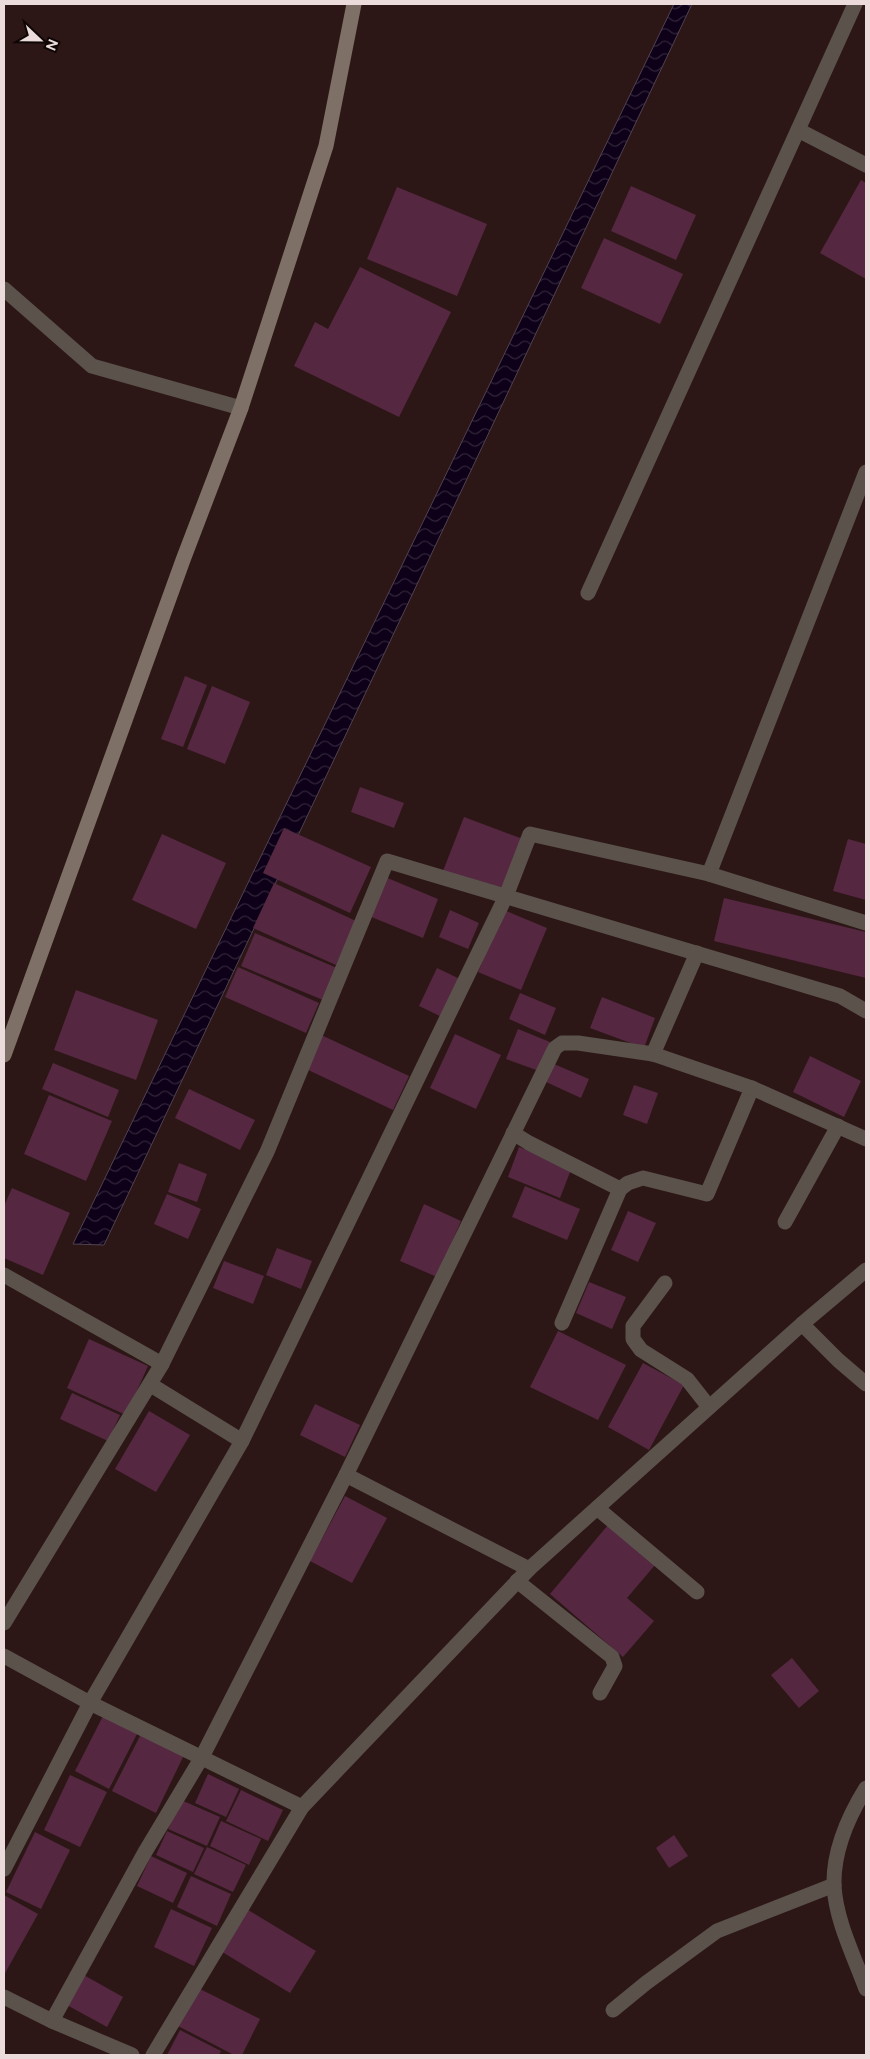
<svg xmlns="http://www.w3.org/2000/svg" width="870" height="2059" font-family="Figtree,sans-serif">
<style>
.water{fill:url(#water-waves);stroke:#504252}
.building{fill:#552741}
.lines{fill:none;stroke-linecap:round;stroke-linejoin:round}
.lane{stroke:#5b524c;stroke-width:15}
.street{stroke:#5b524c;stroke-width:15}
.secondary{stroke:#7e7066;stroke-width:15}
</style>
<defs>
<pattern id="water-waves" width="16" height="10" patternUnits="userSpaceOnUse" patternTransform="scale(1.25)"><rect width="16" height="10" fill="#0d0018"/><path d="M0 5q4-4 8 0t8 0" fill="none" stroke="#302539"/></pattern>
</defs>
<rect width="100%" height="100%" fill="#2c1716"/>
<!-- water -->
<polygon class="water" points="674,4 692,4 104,1245 73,1244"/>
<!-- building -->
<g class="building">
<polygon points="861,180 866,183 866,279 820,253"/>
<polygon points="631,186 696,215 676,260 611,231"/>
<polygon points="397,187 487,224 457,296 367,259"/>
<polygon points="604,238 683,274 660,324 581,288"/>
<polygon points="360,267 451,312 399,417 294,366 315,322 328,329"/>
<polygon points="185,676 207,685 183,747 161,739"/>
<polygon points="212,686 250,702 225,764 187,749"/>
<polygon points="360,787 404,803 394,828 351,812"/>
<polygon points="464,817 523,839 502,893 443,871"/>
<polygon points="284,828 371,867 350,913 263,873"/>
<polygon points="162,834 226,863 196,929 132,900"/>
<polygon points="848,839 866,844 866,900 833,891"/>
<polygon points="385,877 438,899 423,938 369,916"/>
<polygon points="274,883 356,921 336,965 253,928"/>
<polygon points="724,898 866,932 866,978 714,941"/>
<polygon points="450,910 479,923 468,949 439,937"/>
<polygon points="504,910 547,928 521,990 478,972"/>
<polygon points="255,933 337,968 323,1000 241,966"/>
<polygon points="238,967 319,1003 306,1033 225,997"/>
<polygon points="437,968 462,980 444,1018 419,1006"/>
<polygon points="76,990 158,1020 136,1080 54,1050"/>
<polygon points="520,993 556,1008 545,1035 509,1019"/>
<polygon points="602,997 655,1018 644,1048 590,1028"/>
<polygon points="518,1029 550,1042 539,1071 506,1059"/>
<polygon points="319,1034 409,1076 393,1110 304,1068"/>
<polygon points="455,1034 501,1055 476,1109 430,1088"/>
<polygon points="810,1056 861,1081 844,1117 793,1092"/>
<polygon points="53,1063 119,1090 108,1117 42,1089"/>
<polygon points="554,1064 589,1079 581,1098 546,1082"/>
<polygon points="634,1085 658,1093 647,1124 623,1115"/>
<polygon points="189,1089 255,1120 240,1150 175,1118"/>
<polygon points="49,1095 112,1121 86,1181 24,1154"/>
<polygon points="519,1147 572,1167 560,1198 508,1177"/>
<polygon points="179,1163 207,1174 197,1202 168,1192"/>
<polygon points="525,1186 580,1209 567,1240 512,1217"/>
<polygon points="12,1188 70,1213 43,1275 4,1258 4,1206"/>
<polygon points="167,1194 201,1209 188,1239 154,1224"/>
<polygon points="424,1204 461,1221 437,1277 400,1261"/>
<polygon points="628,1211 656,1223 638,1262 611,1250"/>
<polygon points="277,1248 312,1261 301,1289 266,1275"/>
<polygon points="224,1261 264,1276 253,1304 213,1288"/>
<polygon points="589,1282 626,1297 612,1329 576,1313"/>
<polygon points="558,1331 626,1365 598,1420 530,1387"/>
<polygon points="89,1339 148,1366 126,1415 67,1388"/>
<polygon points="643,1363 684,1385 649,1450 608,1427"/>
<polygon points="72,1393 120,1415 108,1441 60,1419"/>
<polygon points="315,1404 360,1425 345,1457 300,1435"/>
<polygon points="149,1411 190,1435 156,1492 115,1469"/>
<polygon points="345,1496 387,1518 352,1583 310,1561"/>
<polygon points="608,1525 655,1565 627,1598 654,1621 623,1657 550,1594"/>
<polygon points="792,1658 819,1691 799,1708 771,1675"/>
<polygon points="103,1716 137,1734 109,1789 75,1771"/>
<polygon points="141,1734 184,1755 156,1813 112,1791"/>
<polygon points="208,1774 239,1789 226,1817 195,1803"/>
<polygon points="70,1775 107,1792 80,1847 44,1830"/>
<polygon points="241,1790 283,1810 268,1841 226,1821"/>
<polygon points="181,1800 220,1817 207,1846 168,1829"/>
<polygon points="221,1821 261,1839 249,1865 210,1846"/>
<polygon points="167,1831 204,1848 193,1872 156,1855"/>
<polygon points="35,1832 70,1850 41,1909 6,1892"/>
<polygon points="674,1835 688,1856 669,1868 656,1848"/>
<polygon points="207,1847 246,1865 233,1892 194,1874"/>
<polygon points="151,1856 187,1873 173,1903 137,1886"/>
<polygon points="191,1876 231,1894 217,1926 177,1907"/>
<polygon points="4,1895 38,1914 4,1975"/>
<polygon points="245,1908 316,1951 290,1993 219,1950"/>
<polygon points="171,1909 212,1928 194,1966 154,1947"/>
<polygon points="82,1974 123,1997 107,2027 65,2004"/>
<polygon points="198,1988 260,2019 242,2055 234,2055 178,2026"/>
<polygon points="180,2030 221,2051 219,2055 167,2055"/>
</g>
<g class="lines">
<!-- lane -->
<polyline class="lane" points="4,289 92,366 241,408"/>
<!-- street -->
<g class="street">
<polyline points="798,130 866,165"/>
<polyline points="588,593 855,4"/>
<polyline points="709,874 866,472"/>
<polyline points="653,1054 697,953"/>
<polyline points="513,1133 529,1143 620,1189"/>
<polyline points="785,1222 838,1126"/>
<polyline points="4,1275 162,1364"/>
<polyline points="665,1283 633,1326 633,1339 641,1350 687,1379 709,1407"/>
<polyline points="562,1323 620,1189 628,1183 643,1178 707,1194 752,1088"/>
<polyline points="802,1324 838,1360 866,1384"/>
<polyline points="151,1385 242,1441"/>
<polyline points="346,1475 529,1569"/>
<polyline points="597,1508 697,1592"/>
<polyline points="517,1581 612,1657 615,1666 600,1693"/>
<polyline points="4,1623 162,1364 267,1152 387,861 840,996 866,1011"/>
<polyline points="4,1656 90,1703 302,1807"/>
<path d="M866,1788C848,1817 833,1850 834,1886C836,1921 854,1956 866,1989"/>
<polyline points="4,1869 90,1703 242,1441 506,896 530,834 709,874 866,923"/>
<polyline points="4,1997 52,2021 132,2055"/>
<polyline points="613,2010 646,1983 717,1931 834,1885"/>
<polyline points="52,2021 145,1852 202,1757 346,1475 555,1048 562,1043 578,1043 653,1054 752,1088 866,1139"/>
<polyline points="153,2055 302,1807 529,1569 802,1324 866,1270"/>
</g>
<!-- secondary -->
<polyline class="secondary" points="4,1055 183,560 241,408 326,146 354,4"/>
</g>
<!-- border -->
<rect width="870" height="2059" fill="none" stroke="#ebdcdb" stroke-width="10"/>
<!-- north arrow -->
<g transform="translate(40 40) rotate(112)" stroke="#0e0505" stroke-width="4" paint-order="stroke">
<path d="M0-4L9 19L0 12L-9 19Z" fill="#ebdcdb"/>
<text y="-8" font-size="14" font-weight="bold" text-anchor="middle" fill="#ebdcdb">N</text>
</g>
</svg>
